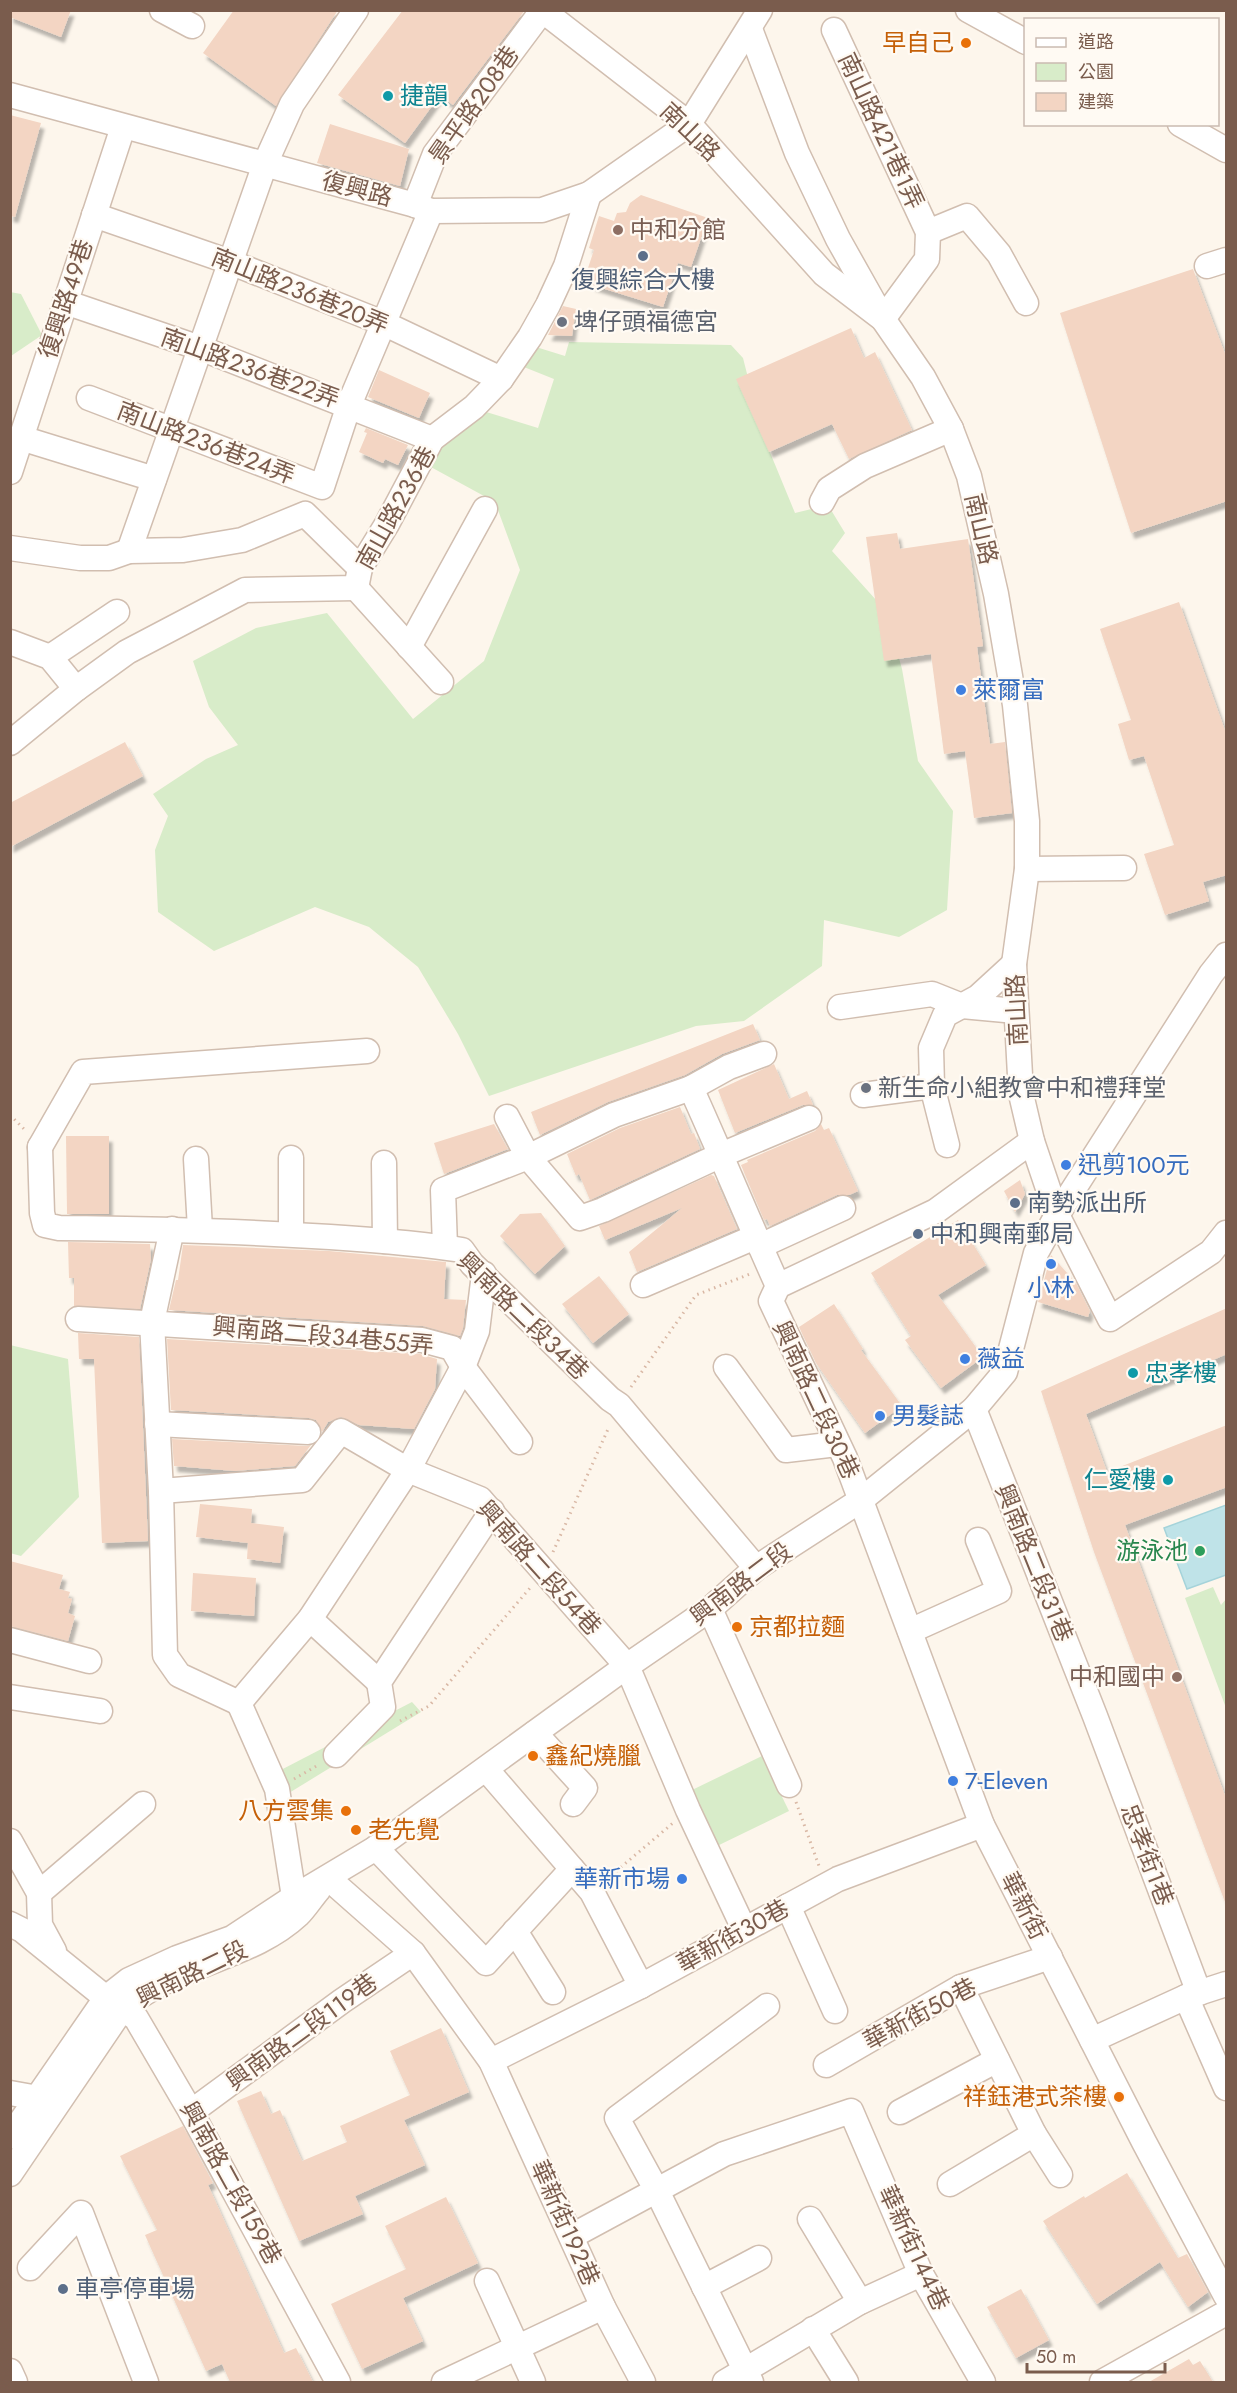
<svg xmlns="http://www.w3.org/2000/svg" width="1237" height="2393" font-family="Jost,'Noto Sans TC',sans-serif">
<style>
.green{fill:#d8ecc9}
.water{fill:#bfe3e8;stroke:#a5d3da;stroke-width:1.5}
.building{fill:#f3d5c3;filter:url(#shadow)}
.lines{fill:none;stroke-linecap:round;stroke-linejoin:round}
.minor-casing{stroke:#d1beb0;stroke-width:27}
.path{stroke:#d9b8a5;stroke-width:3;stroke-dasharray:1.5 4.5;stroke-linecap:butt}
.minor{stroke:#fff;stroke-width:24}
.food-dot{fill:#e8710a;stroke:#fffaf3;stroke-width:2}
.culture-dot{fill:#0f9aa8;stroke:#fffaf3;stroke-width:2}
.education-dot{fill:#8d6e63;stroke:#fffaf3;stroke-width:2}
.service-dot{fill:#5c6f8a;stroke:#fffaf3;stroke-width:2}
.worship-dot{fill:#6b7280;stroke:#fffaf3;stroke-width:2}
.shop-dot{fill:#3f7fe0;stroke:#fffaf3;stroke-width:2}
.leisure-dot{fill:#2e9e5b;stroke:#fffaf3;stroke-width:2}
.labels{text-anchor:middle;stroke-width:4.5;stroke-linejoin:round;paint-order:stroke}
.food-label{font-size:24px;fill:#c56008;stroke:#fffaf3;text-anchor:end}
.culture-label{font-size:24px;fill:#0d838f;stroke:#fffaf3;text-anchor:start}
.street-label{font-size:24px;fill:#7a5c4d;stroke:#fffaf3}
.education-label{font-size:24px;fill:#785e54;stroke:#fffaf3;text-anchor:start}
.service-label{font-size:24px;fill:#4e5e75;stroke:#fffaf3;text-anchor:start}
.worship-label{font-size:24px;fill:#5b616d;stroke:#fffaf3;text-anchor:start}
.shop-label{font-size:24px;fill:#366cbe;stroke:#fffaf3;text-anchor:start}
.leisure-label{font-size:24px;fill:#27864d;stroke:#fffaf3;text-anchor:end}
</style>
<defs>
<filter id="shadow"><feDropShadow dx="3.5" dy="6" stdDeviation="1.5" flood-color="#0004"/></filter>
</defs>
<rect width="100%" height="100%" fill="#fdf6ec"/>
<!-- green -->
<g class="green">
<polygon points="10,292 21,294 42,335 11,356"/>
<polygon points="569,342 731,345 743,358 762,433 795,513 828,505 845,533 832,551 886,611 902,669 918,761 953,811 947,910 899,937 824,920 822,966 744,1021 696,1026 489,1096 458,1034 418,967 369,927 315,907 214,951 158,912 155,850 168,816 153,794 206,759 238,745 209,707 193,661 256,628 327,613 413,719 484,661 520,570 495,502 429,466 444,443 483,411 538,428 554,379 524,367 536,347 565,356"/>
<polygon points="10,1345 68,1359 79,1497 21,1556 10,1553"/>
<polygon points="1213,1587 1221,1605 1226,1599 1226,1708 1185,1598"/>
<polygon points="412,1702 421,1712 289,1793 277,1772"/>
<polygon points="762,1756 789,1811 715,1847 690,1791"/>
</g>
<!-- water -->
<polygon class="water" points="1226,1505 1226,1575 1187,1589 1164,1528"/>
<!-- building -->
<g class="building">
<polygon points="10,10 71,10 61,37 10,17"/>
<polygon points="234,10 338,10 276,106 203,53"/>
<polygon points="403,10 525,10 453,105 440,95 405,143 338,95"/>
<polygon points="10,115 41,123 15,217 10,216"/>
<polygon points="330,124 409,149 400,186 317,163"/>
<polygon points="641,195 708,218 691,267 678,263 663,307 592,285 594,277 586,274 594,250 589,248 599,216 614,221 617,213 626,212 630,203"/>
<polygon points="1193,269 1227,359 1227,501 1131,533 1060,313"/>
<polygon points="563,306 576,309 572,336 548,335"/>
<polygon points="851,328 864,358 875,352 912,430 849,459 832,424 769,452 736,379"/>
<polygon points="379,370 430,393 419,418 368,397"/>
<polygon points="366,428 408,445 398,465 385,459 383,463 359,452 367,433 364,432"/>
<polygon points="897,533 900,549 968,539 983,646 977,647 990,744 1005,742 1012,813 974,818 965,751 944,754 931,654 884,661 866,537"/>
<polygon points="1179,602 1227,736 1227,875 1203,882 1209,901 1165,915 1144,854 1174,845 1144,756 1129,760 1118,724 1131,720 1100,629"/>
<polygon points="125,742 143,776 10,847 10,803"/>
<polygon points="753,1024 760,1040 722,1054 685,1075 608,1102 540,1135 531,1112"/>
<polygon points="774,1064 789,1099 807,1091 813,1105 803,1105 735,1133 718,1090"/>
<polygon points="680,1107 691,1134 694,1133 700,1149 590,1200 579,1174 576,1176 567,1154 620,1128"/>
<polygon points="494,1124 508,1149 444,1174 434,1143"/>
<polygon points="821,1124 824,1130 829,1128 858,1191 849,1195 837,1195 770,1226 767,1219 764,1220 741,1165 748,1162 747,1160 815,1131"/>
<polygon points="66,1136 109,1136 109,1214 67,1214"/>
<polygon points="711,1175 714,1176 737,1229 637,1272 629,1252 682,1208 605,1240 599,1226"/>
<polygon points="1020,1180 1025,1194 1015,1212 1004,1191"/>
<polygon points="541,1213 565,1246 535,1274 500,1236 520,1214"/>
<polygon points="958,1220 986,1265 938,1295 983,1357 941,1388 905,1340 911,1336 871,1273"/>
<polygon points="68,1242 150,1244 151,1259 140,1309 74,1306 74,1278 69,1278"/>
<polygon points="183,1245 329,1251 446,1262 444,1299 466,1300 463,1328 460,1336 423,1326 169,1310 176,1280 178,1280"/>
<polygon points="1051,1255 1076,1283 1090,1311 1088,1317 1038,1302"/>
<polygon points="599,1276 629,1314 593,1343 562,1304"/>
<polygon points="834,1304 863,1349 861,1350 902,1406 865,1433 816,1363 799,1327"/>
<polygon points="1227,1308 1227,1354 1086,1414 1107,1472 1227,1425 1227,1487 1125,1525 1227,1801 1225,1902 1094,1552 1041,1391"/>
<polygon points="78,1333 139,1337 148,1541 102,1543 94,1359 79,1359"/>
<polygon points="167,1339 420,1354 437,1359 435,1389 414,1429 359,1425 341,1417 328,1422 322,1432 316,1420 309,1418 171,1410"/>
<polygon points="172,1439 307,1446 311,1445 295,1466 235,1471 174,1466"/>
<polygon points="200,1504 252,1509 251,1523 284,1527 280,1563 247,1559 248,1543 196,1537"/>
<polygon points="10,1561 63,1575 59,1589 70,1592 68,1598 72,1599 68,1613 75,1616 68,1641 10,1626"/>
<polygon points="193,1573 256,1578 254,1616 191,1611"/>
<polygon points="441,2028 469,2092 404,2120 425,2165 355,2196 363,2214 299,2241 237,2101 261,2091 271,2114 280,2110 302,2161 347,2142 340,2126 410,2095 390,2051"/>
<polygon points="183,2126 213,2183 208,2185 284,2353 296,2348 313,2382 230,2382 222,2364 206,2371 145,2235 157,2230 120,2156"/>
<polygon points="1127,2173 1178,2258 1187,2254 1208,2292 1188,2307 1160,2262 1097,2304 1043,2221 1084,2196 1085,2198"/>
<polygon points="446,2197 478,2263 403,2298 423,2341 362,2369 331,2304 406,2269 385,2226"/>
<polygon points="1021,2289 1049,2340 1016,2358 987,2307"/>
<polygon points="1189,2359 1193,2365 1200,2361 1213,2382 1149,2382"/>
</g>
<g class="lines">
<defs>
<g id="minor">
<polyline points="162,10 192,26"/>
<polyline points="542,10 689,124 824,274 883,319 923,377 951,429 969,476 996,594 1015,705 1027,821 1027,869 1014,964 1021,1094 1032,1141 1057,1215 1110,1319 1211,1252 1226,1233"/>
<polyline points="968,10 1026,42"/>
<polyline points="750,29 797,153 838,239 883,319 927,259 928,232 834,30"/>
<polyline points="10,95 415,205 431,211 542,210 589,194 689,124 760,10"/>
<polyline points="1180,124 1226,150"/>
<polyline points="415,205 435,154 542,11"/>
<polyline points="94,215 230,262 383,323 501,379"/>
<polyline points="928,232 967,216 999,254 1026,303"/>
<polyline points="1207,266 1226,260"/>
<polyline points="65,302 200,348 432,439"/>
<polyline points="89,398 322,487 349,405 431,211"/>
<polyline points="21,438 154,479"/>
<polyline points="10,472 123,127"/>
<polyline points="822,502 829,489 865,466 951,429"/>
<polyline points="10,548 80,558 109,558 129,551 183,550 242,540 305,514 360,568"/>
<polyline points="129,551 265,164 292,104 356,10"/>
<polyline points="356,588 441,682"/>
<polyline points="10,642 50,657 76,689"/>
<polyline points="409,647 485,509"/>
<polyline points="50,657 117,612"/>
<polyline points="10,743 76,689 127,652 245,590 356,588 360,568 387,524 432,439 474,407 501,379 530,337 548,305 566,266 589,194"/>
<polyline points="1027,869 1124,868"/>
<polyline points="840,1007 932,994 962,1006 1016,1011"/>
<path d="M691,1088C721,1154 748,1220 778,1286"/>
<polyline points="863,1095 932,1086"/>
<polyline points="507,1117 528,1157 580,1218 603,1210 721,1155 809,1118"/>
<polyline points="1032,1141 936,1211 778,1286 771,1301 845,1458 982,1825 1144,2142 1226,2296"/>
<polyline points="947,1145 932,1086 931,1048 945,1015 978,997 1014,964"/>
<path d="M40,1147L42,1213L45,1225L59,1228C150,1229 239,1231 330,1237C374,1240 418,1243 462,1250L472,1264L610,1399L619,1405L756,1568"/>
<polyline points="40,1147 83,1072 367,1051"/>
<polyline points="291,1158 291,1234"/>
<polyline points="196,1159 200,1229"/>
<polyline points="384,1163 385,1241"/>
<polyline points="172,1229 152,1322 161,1491 165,1655 179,1675 239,1703"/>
<polyline points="760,1246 843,1208"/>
<polyline points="445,1247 443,1190 528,1157 614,1115 691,1088 729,1067 764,1054"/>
<polyline points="643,1285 755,1237"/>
<polyline points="78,1319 422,1340 452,1348 463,1367 520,1442"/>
<polyline points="726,1367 786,1450 837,1444"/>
<polyline points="974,1409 1095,1716 1199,1993"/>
<polyline points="157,1424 308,1432"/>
<polyline points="161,1491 302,1480 341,1431 408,1470 480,1499 627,1666 688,1810 744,1929"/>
<polyline points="710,1609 789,1785"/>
<polyline points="310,1619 379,1682"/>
<polyline points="910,1631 999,1591 978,1540"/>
<polyline points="10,1640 89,1661"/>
<polyline points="10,1697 100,1711"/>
<polyline points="239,1703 310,1619 408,1470 463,1367 477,1331 484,1274"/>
<polyline points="239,1703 277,1789 294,1897"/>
<polyline points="535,1733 585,1788 573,1804"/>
<polyline points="336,1755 383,1707 379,1682 492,1511"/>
<polyline points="486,1769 592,1892 641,1986"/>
<polyline points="10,1841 39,1893 40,1925 54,1951"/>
<polyline points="376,1848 486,1963 572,1869"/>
<polyline points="328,1878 413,1953 491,2061 603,2307 643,2382"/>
<polyline points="39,1893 143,1804"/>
<polyline points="788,1906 835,2011"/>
<polyline points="10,1924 22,1930 106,1998 136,2018 191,2112 338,2382"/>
<polyline points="515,1931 553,1992"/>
<polyline points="1186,1997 1226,2088"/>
<polyline points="1092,2040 1186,1997 1226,1984"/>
<polyline points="491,2061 641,1986 838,1879 982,1825"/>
<polyline points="826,2065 961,1987 1050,1957"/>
<polyline points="10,2093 38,2098 50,2107"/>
<polyline points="191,2112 342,2001 413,1953"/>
<polyline points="900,2112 997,2060"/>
<polyline points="1034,2134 1060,2175"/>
<polyline points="10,2137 106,1998 129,1980 177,1958 232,1938 294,1897 376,1848 627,1666 710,1609 756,1568 861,1500 974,1409 1005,1372 1036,1253 1057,1215 1211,974 1226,955"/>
<path d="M10,2174L122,2009C143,1992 166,1980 191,1970C228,1954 268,1943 298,1915C306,1907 312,1897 319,1889"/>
<polyline points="950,2184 1034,2134 961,1987"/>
<polyline points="810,2219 860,2302"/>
<polyline points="572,2236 724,2154 851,2111 921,2274 983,2382"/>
<polyline points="30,2268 81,2213 146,2382"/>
<polyline points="487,2281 533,2382"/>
<polyline points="704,2287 759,2258"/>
<polyline points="813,2329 846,2382"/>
<polyline points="10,2371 15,2382"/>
<polyline points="444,2382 603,2307"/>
<polyline points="725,2382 860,2302 921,2274"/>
<polyline points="751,2382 657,2191 617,2118 767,2006"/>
<polyline points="1102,2382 1226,2313"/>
</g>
</defs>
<!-- minor casing -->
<use href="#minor" class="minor-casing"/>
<!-- path -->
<g class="path">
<polyline points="10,1115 26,1131"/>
<polyline points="631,1387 696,1295 750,1274"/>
<polyline points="553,1552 609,1427"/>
<polyline points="400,1721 429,1706 530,1588"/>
<polyline points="294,1779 320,1764"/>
<polyline points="796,1802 819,1866"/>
<polyline points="607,1879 673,1823"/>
</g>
<!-- minor -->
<use href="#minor" class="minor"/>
</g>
<!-- markers -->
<g class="food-dot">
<circle cx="966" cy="43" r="6"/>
<circle cx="737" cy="1627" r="6"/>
<circle cx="533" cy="1756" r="6"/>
<circle cx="346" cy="1811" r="6"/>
<circle cx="356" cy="1830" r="6"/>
<circle cx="1119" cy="2097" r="6"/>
</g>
<g class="culture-dot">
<circle cx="388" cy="96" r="6"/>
<circle cx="1133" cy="1373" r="6"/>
<circle cx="1168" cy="1480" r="6"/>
</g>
<g class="education-dot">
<circle cx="618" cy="230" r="6"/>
<circle cx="1177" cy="1677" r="6"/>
</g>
<g class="service-dot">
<circle cx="643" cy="256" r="6"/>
<circle cx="1015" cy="1203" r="6"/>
<circle cx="918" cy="1234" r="6"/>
<circle cx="63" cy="2289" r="6"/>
</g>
<g class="worship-dot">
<circle cx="562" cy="322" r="6"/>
<circle cx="866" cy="1088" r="6"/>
</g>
<g class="shop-dot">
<circle cx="961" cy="690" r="6"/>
<circle cx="1066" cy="1165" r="6"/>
<circle cx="1051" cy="1264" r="6"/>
<circle cx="965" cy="1359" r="6"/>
<circle cx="880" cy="1416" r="6"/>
<circle cx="953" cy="1781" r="6"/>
<circle cx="682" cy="1879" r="6"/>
</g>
<circle class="leisure-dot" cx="1200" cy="1551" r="6"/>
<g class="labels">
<!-- food labels -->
<g class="food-label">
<text x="954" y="51">早自己</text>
<text x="749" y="1635" text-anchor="start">京都拉麵</text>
<text x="545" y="1764" text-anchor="start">鑫紀燒臘</text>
<text x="334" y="1819">八方雲集</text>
<text x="368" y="1838" text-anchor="start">老先覺</text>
<text x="1107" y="2105">祥鈺港式茶樓</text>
</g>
<!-- culture labels -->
<g class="culture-label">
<text x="400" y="104">捷韻</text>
<text x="1145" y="1381">忠孝樓</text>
<text x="1156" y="1488" text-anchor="end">仁愛樓</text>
</g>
<!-- street labels -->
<g class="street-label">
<text transform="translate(474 105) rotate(-55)" y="8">景平路208巷</text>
<text transform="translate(881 131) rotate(65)" y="8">南山路421巷1弄</text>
<text transform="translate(690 132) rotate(44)" y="8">南山路</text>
<text transform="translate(357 189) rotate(15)" y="8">復興路</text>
<text transform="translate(300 291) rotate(22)" y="8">南山路236巷20弄</text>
<text transform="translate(66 299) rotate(-72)" y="8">復興路49巷</text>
<text transform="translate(250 368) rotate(20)" y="8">南山路236巷22弄</text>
<text transform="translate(206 443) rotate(21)" y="8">南山路236巷24弄</text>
<text transform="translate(396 508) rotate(-61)" y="8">南山路236巷</text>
<text transform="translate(981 529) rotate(77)" y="8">南山路</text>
<text transform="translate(1017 1010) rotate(-93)" y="8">南山路</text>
<text transform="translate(523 1316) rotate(44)" y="8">興南路二段34巷</text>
<text transform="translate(323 1336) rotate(5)" y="8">興南路二段34巷55弄</text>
<text transform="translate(816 1400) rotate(65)" y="8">興南路二段30巷</text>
<text transform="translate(1034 1563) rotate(68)" y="8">興南路二段31巷</text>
<text transform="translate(539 1568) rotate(48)" y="8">興南路二段54巷</text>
<text transform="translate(741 1584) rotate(-37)" y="8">興南路二段</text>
<text transform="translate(1147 1855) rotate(69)" y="8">忠孝街1巷</text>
<text transform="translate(1024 1906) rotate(63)" y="8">華新街</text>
<text transform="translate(733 1936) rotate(-29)" y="8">華新街30巷</text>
<text transform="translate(192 1974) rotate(-26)" y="8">興南路二段</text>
<text transform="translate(920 2014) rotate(-28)" y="8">華新街50巷</text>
<text transform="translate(302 2032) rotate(-36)" y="8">興南路二段119巷</text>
<text transform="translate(231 2183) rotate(61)" y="8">興南路二段159巷</text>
<text transform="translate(565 2223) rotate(66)" y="8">華新街192巷</text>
<text transform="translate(914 2248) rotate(65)" y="8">華新街144巷</text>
</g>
<!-- education labels -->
<g class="education-label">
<text x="630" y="238">中和分館</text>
<text x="1165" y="1685" text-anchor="end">中和國中</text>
</g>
<!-- service labels -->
<g class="service-label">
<text x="643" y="288" text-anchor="middle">復興綜合大樓</text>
<text x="1027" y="1211">南勢派出所</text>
<text x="930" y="1242">中和興南郵局</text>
<text x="75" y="2297">車亭停車場</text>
</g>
<!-- worship labels -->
<g class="worship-label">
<text x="574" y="330">埤仔頭福德宮</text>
<text x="878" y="1096">新生命小組教會中和禮拜堂</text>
</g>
<!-- shop labels -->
<g class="shop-label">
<text x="973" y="698">萊爾富</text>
<text x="1078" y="1173">迅剪100元</text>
<text x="1051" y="1296" text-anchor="middle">小林</text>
<text x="977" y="1367">薇益</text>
<text x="892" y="1424">男髮誌</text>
<text x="965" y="1789">7-Eleven</text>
<text x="670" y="1887" text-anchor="end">華新市場</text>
</g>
<!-- leisure labels -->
<g class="leisure-label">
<text x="1188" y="1559">游泳池</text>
</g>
</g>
<!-- border -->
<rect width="1237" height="2393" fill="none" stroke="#7a5c4d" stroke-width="24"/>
<!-- legend -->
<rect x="1024" y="18" width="195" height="108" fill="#fffaf3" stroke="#cabbb1" stroke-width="1.5"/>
<rect x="1036" y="38" width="30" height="9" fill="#ffffff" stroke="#cabbb1" stroke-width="1.5"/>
<text x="1078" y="48" font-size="18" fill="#7a5c4d">道路</text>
<rect x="1036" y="63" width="30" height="18" fill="#d8ecc9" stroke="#cabbb1" stroke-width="1.5"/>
<text x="1078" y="78" font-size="18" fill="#7a5c4d">公園</text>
<rect x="1036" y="93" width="30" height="18" fill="#f3d5c3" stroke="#cabbb1" stroke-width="1.5"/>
<text x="1078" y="108" font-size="18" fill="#7a5c4d">建築</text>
<!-- scale -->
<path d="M1027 2363v9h138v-9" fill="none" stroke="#7a5c4d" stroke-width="3"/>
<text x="1036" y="2363" font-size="18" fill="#7a5c4d" stroke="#fffaf3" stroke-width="4.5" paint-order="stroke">50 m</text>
</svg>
